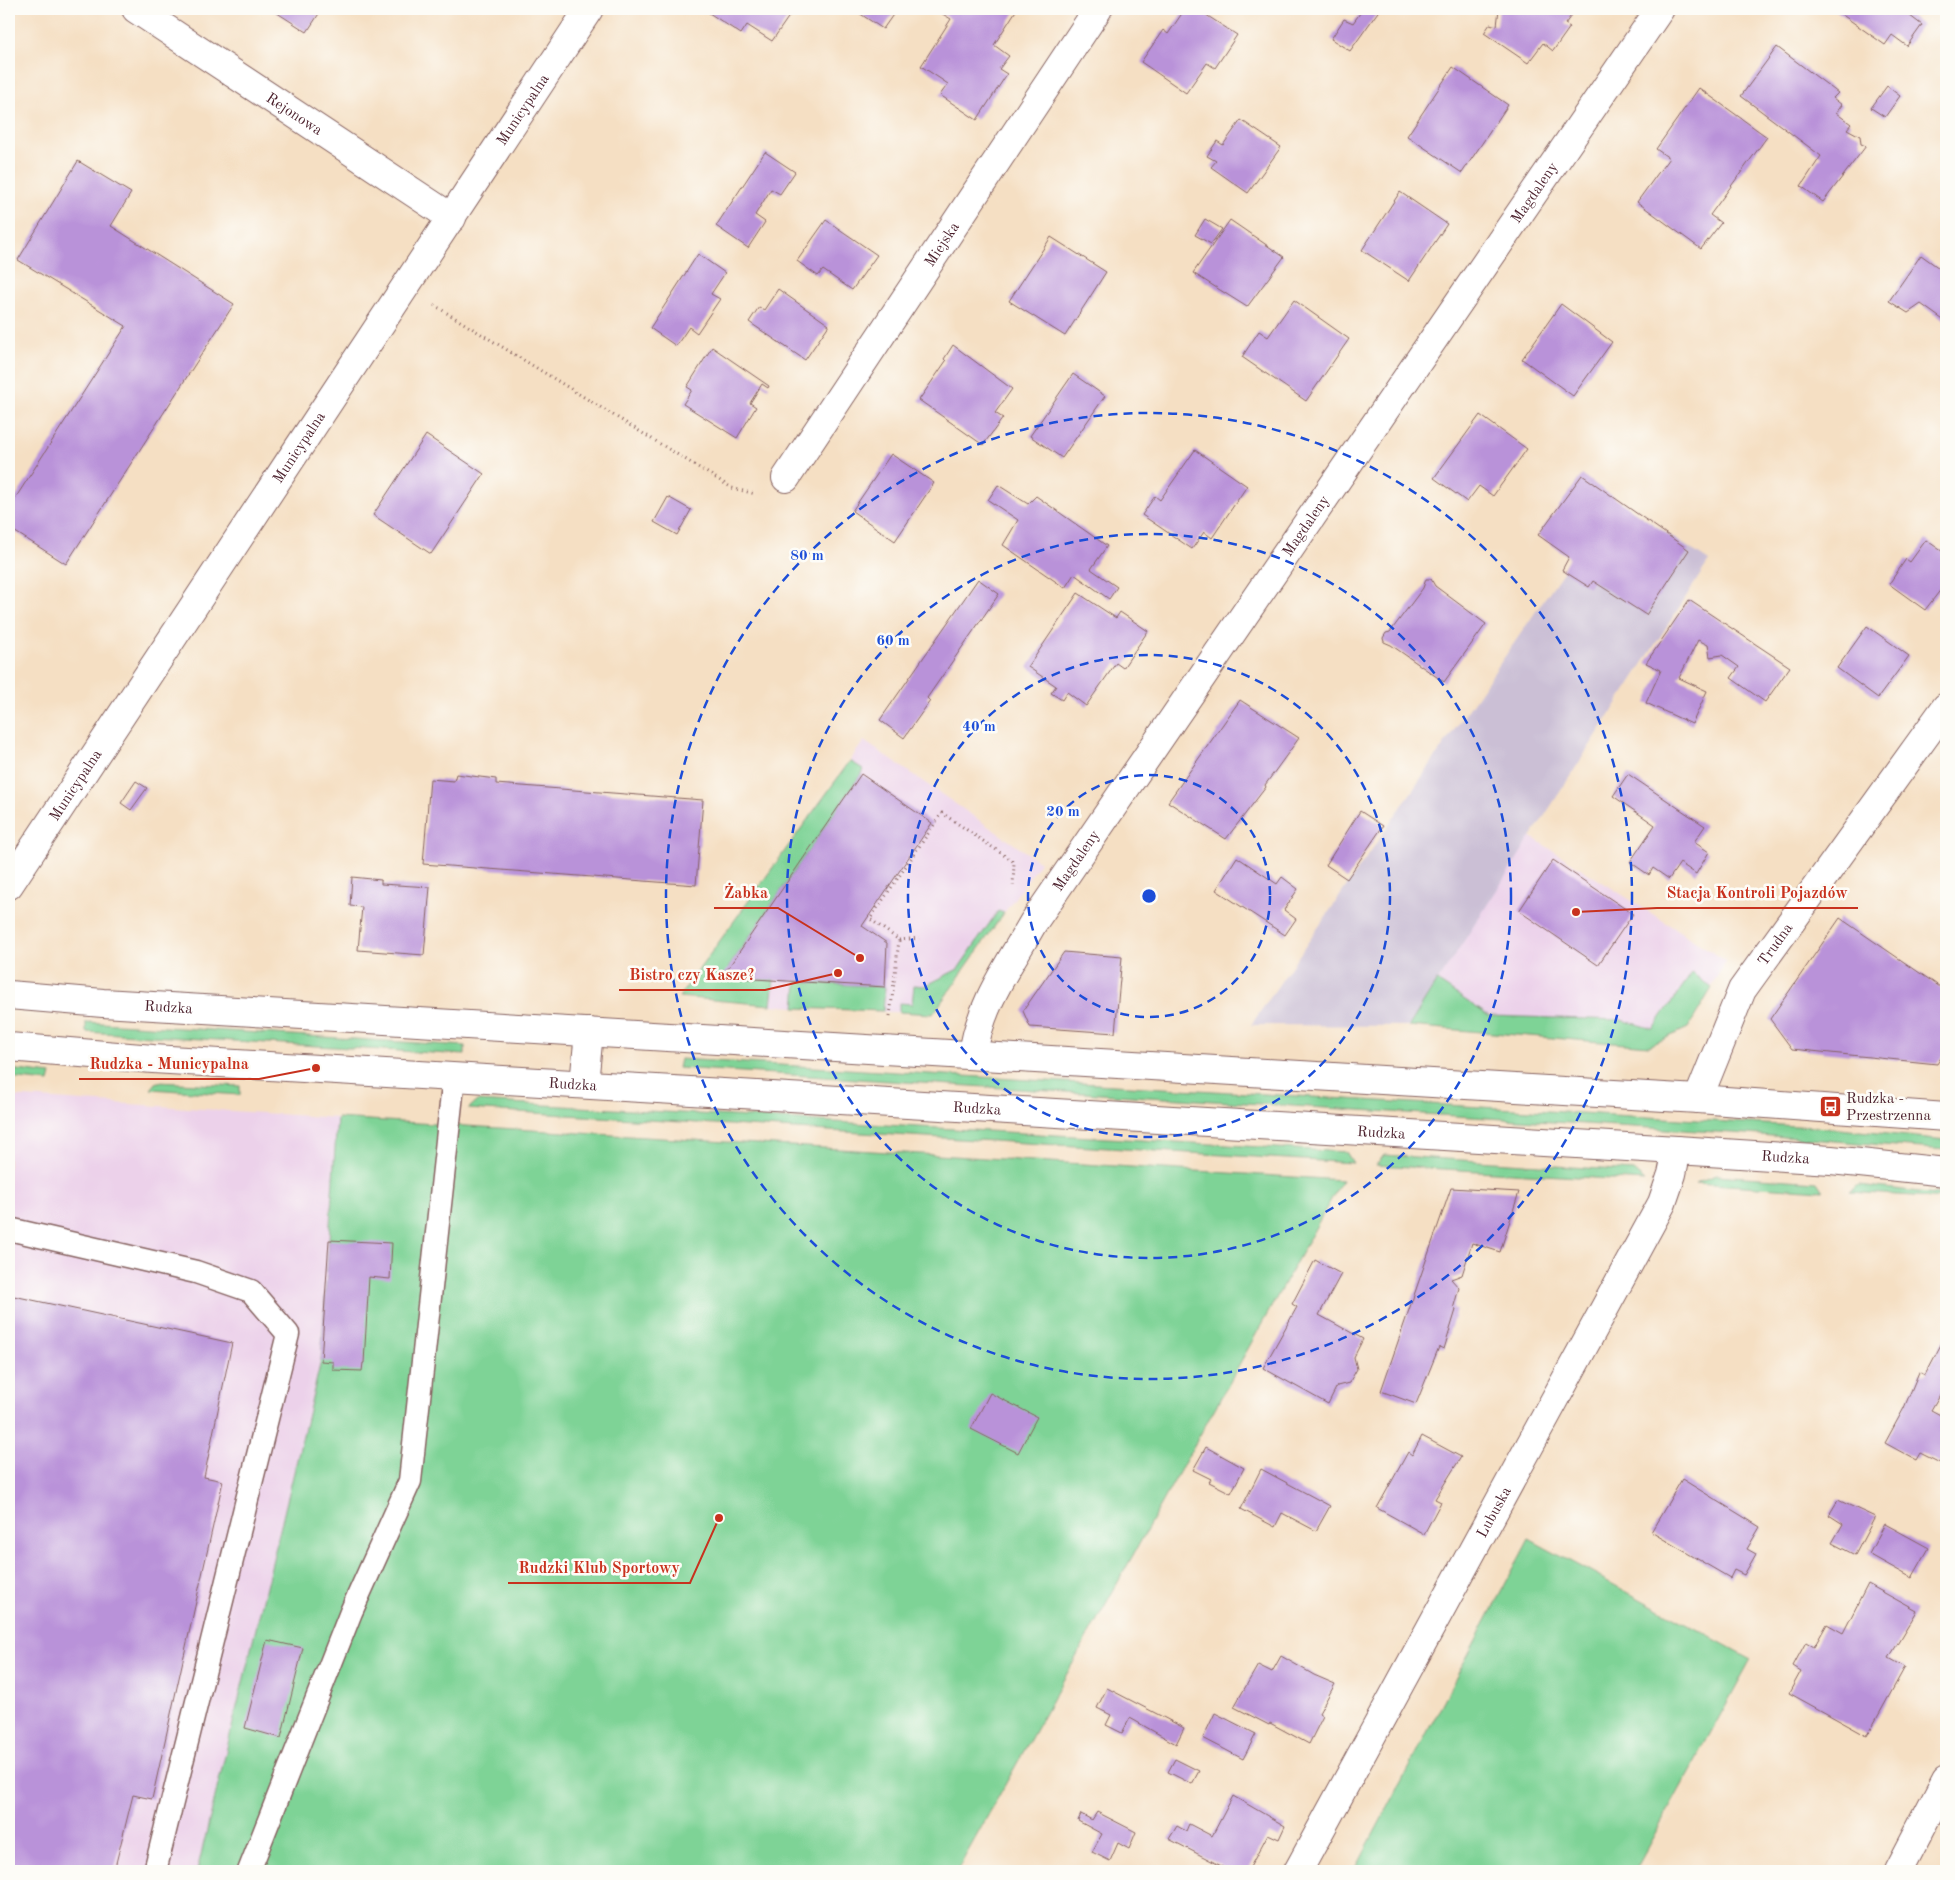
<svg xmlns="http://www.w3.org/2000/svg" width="1955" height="1880" font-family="'Old Standard TT',serif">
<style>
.built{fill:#ecd1ea}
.industrial{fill:#cbbfd5}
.green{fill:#7ed396;stroke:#647960}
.building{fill:#b992d9}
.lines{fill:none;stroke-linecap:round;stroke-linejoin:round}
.service-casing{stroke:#866260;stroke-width:25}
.minor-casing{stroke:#866260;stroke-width:30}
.tertiary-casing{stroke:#866260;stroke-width:30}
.path{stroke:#866260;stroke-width:3;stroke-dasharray:1 4;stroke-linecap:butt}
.service{stroke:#fff;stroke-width:22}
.minor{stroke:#fff;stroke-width:28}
.tertiary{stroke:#fff;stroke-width:28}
.ring{fill:none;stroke:#1d4ed8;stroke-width:2.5;stroke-dasharray:9 6}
.labels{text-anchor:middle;stroke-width:5;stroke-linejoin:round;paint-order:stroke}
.street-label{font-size:15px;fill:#4a1f2b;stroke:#fdfcf7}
.poi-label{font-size:15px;fill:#4a1f2b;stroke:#fdfcf7;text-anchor:start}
.centre{fill:#1d4ed8;stroke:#fdfcf7;stroke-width:2.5}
.ring-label{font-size:15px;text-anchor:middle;font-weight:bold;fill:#1d4ed8;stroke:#fdfcf7;stroke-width:5;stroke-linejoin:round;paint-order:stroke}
.leader{fill:none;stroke:#c8321e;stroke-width:2}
.callout-dot{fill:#c8321e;stroke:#fdfcf7;stroke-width:2}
.callout-label{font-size:16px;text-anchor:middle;font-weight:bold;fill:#c8321e;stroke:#fdfcf7;stroke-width:5;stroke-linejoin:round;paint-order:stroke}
</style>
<rect width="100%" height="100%" fill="#fdfcf7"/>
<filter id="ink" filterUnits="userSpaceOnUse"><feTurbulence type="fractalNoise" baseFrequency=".02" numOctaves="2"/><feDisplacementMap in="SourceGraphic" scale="10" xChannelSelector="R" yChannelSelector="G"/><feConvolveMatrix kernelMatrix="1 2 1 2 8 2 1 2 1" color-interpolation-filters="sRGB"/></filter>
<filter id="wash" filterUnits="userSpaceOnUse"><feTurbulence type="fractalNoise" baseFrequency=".0096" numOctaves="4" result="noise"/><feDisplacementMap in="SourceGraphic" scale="20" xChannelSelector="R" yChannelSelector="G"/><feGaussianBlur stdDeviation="1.12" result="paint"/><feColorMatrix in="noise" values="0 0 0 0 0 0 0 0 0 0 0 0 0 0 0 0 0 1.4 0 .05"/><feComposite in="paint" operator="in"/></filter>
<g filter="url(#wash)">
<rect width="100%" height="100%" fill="#f5dfc3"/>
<!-- built -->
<g class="built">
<polygon points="864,741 1040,862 933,1014 794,1007 679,997"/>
<polygon points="1530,836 1726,961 1688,1028 1649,1046 1409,1026"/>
<polygon points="9,1096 337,1118 321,1361 197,1871 9,1871"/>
</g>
<!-- industrial -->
<polygon class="industrial" points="1614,498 1709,561 1409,1026 1251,1025"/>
<!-- green -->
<g class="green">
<polygon points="850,761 863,769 861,774 722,977 774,980 771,1005 679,997"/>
<polygon points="998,911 1004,913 933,1014 899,1012 899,1003 912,1004 914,985 925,986 958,969"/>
<polygon points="1692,973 1712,988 1688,1028 1649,1046 1409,1026 1437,981 1489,1016 1622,1020 1653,1029"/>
<polygon points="797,982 885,987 883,1011 795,1008"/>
<polygon points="86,1022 465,1046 465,1055 86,1032"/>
<polygon points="680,1059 1830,1128 1946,1140 1946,1150 1747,1134 678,1068"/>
<polygon points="9,1069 51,1074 49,1082 9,1078"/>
<polygon points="157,1082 240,1086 240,1095 151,1089"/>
<polygon points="477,1101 1346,1152 1353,1163 468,1109"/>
<polygon points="337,1118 1342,1180 957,1871 197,1871 321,1361"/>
<polygon points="1384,1155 1633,1171 1645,1181 1376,1165"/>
<polygon points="1716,1175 1817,1182 1823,1191 1695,1183"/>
<polygon points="1859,1185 1946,1195 1946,1198 1849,1192"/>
<polygon points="1529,1539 1751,1659 1635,1871 1354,1871"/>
</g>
<g id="blocks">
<!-- building -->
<g class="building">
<polygon points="271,9 322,9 307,32"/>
<polygon points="703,9 794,9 772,41 747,25 741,34"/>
<polygon points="853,9 897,9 883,29"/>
<polygon points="934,9 1017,9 994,45 1009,56 999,69 1007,74 977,120 940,95 948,84 921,66 951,19"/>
<polygon points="1185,9 1197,9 1237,35 1215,68 1207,63 1186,93 1141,62 1163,30 1168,34"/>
<polygon points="1363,9 1380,9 1350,51 1331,39 1344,19 1353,23"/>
<polygon points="1499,9 1576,9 1565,24 1570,27 1553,51 1543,43 1528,63 1484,33 1490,24 1497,26"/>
<polygon points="1834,9 1901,9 1922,25 1907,46 1892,35 1885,45"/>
<polygon points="1777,47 1838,93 1833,98 1842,105 1836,113 1851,124 1847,129 1860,136 1861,144 1866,146 1823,202 1801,186 1821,156 1741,96"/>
<polygon points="1453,67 1508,105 1462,173 1407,136"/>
<polygon points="1887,86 1900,96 1885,117 1871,108"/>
<polygon points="1699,88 1767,137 1710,215 1721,223 1701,249 1637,202 1669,158 1656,149"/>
<polygon points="1241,120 1281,147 1248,193 1211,167 1216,161 1207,156 1217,141 1223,145"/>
<polygon points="765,152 795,172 780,194 771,189 755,215 765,222 748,248 716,226"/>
<polygon points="78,161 131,193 111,226 234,304 66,564 9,528 9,508 126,326 18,260"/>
<polygon points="1400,192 1447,224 1409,281 1362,250"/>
<polygon points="1205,219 1222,229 1211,244 1195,235"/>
<polygon points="826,220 877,255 852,290 823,270 818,276 797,261"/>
<polygon points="1230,220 1284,257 1247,307 1193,273"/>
<polygon points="1051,237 1106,272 1065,336 1009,301"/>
<polygon points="698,254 725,273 711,294 720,299 697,333 689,327 676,346 650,328"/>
<polygon points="1921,255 1946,273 1946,322 1921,304 1908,313 1889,301"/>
<polygon points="778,289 829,325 805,360 749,322 759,307 764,310"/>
<polygon points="1294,300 1349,339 1306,401 1242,357 1259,331 1268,337"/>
<polygon points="1561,304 1612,342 1573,396 1522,359"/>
<polygon points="953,345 1012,389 995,413 1003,418 983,445 919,400 946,361 944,359"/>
<polygon points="712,347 769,386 768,388 762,384 750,403 756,407 737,438 683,404 692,390 687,387"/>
<polygon points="1073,374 1105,396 1062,458 1030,436"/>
<polygon points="1480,415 1527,449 1493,496 1479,486 1467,502 1434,478"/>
<polygon points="426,435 484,474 431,554 373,515"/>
<polygon points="1195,450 1247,486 1212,538 1204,532 1192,549 1142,515 1155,496 1160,500"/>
<polygon points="891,454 934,483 895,541 852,511"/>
<polygon points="1582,475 1689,550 1646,615 1593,581 1589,587 1562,570 1569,557 1538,535"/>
<polygon points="998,485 1028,504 1036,496 1107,546 1091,569 1117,587 1109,599 1074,574 1065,588 1003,545 1018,520 988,500"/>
<polygon points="668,497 691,510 677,535 654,522"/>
<polygon points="1926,540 1946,554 1946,591 1942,588 1925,610 1889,584 1906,559 1910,562"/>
<polygon points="978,579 999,594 927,698 930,701 904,738 880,720"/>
<polygon points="1426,579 1431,579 1435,586 1486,624 1444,682 1391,645 1384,642 1383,638 1386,633 1390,632 1423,588"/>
<polygon points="1078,593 1116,618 1120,612 1148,631 1123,668 1116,663 1086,706 1067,692 1062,700 1051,693 1056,686 1028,667"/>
<polygon points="1689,600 1790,667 1765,702 1731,678 1739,667 1722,655 1710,657 1708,645 1698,640 1679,678 1707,691 1692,724 1646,703 1661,670 1646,663"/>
<polygon points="1867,626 1909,656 1878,698 1837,668"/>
<polygon points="1240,700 1299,738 1265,785 1266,787 1226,839 1168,802"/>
<polygon points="456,774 496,779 496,784 703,800 696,885 423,864 430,779 454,781"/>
<polygon points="861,774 932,823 862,926 887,943 885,987 722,977"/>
<polygon points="1628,774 1705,826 1694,842 1709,852 1696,874 1680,863 1669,879 1653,868 1649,875 1630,862 1655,825 1613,796"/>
<polygon points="136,781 147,788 131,810 121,803"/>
<polygon points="1360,811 1383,826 1347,879 1326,865"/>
<polygon points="1237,857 1277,884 1282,877 1298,889 1284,910 1296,919 1285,935 1216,890"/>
<polygon points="1553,860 1633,914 1598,965 1519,911"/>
<polygon points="352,877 381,880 381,884 430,887 424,955 358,950 362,907 350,906"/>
<polygon points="1840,918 1946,991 1946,1050 1937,1064 1792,1049 1770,1019"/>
<polygon points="1064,952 1122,957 1115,1033 1030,1027 1023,1011"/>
<polygon points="1451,1188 1519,1192 1500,1252 1472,1243 1462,1275 1451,1279 1459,1288 1453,1309 1456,1310 1444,1349 1439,1347 1416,1404 1381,1391"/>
<polygon points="329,1240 392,1243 390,1279 369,1277 364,1363 363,1363 362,1371 333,1370 333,1362 321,1361"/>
<polygon points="1315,1260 1341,1274 1319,1315 1363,1339 1354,1357 1357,1369 1349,1383 1337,1386 1328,1404 1263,1368 1297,1307 1292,1304"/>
<polygon points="9,1295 232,1343 204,1477 223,1481 152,1799 133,1795 114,1871 9,1871"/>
<polygon points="1946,1335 1946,1387 1945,1386 1931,1410 1946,1418 1946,1466 1920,1453 1916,1460 1885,1443 1904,1408 1919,1372 1925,1375"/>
<polygon points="990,1393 1037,1417 1018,1453 971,1429"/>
<polygon points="1422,1436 1461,1457 1435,1499 1441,1502 1424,1534 1377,1508 1408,1452 1412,1455"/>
<polygon points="1206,1447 1244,1468 1231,1493 1209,1482 1211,1479 1193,1470"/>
<polygon points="1261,1469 1330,1506 1316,1531 1282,1513 1275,1527 1241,1509"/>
<polygon points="1682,1479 1760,1527 1747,1549 1756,1554 1744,1575 1734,1570 1730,1578 1651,1532"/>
<polygon points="1838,1500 1875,1517 1855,1555 1832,1543 1843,1524 1829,1515"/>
<polygon points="1885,1524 1929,1548 1912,1578 1869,1554"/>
<polygon points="1868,1584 1917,1611 1889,1658 1905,1667 1867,1736 1789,1693 1801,1671 1793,1666 1806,1642 1814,1647 1827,1624 1843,1633"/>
<polygon points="267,1640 303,1648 281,1738 245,1728"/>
<polygon points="1281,1656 1314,1675 1335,1684 1319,1713 1323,1716 1309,1744 1270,1723 1269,1725 1234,1707 1258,1665 1272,1672"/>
<polygon points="1107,1688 1184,1728 1176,1744 1130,1718 1122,1733 1106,1725 1111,1715 1097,1708"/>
<polygon points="1215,1713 1256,1734 1243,1759 1203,1738"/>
<polygon points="1175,1759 1199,1771 1192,1784 1168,1772"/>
<polygon points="1233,1796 1285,1826 1279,1839 1268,1834 1248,1871 1231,1871 1169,1839 1177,1826 1186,1831 1189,1824 1212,1836"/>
<polygon points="1097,1812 1136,1832 1129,1849 1118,1843 1110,1861 1092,1852 1102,1834 1078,1821 1081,1814 1092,1820"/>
</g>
</g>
</g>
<g filter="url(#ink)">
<use href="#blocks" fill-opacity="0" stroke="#866260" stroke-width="1"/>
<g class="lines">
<defs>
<g id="service">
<polyline points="9,1229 196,1272 251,1291 288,1334 155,1871"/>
<polyline points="249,1871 351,1612 410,1481 454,1076"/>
</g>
<g id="minor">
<path id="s1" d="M136,9L452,218"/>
<path id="s2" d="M786,478L1098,9"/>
<path id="s3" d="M9,885L589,9"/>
<path id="s4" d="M973,1055C979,1006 1009,965 1033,923L1660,9"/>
<path id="s5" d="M1698,1099L1742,990L1946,707"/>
<path id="s6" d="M1298,1871L1662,1203L1672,1174L1677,1150"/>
<polyline points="1898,1871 1946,1779"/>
</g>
<g id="tertiary">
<path id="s7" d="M9,995L103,1003L1698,1099L1946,1117"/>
<path id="s8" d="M9,1047L153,1059L1677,1150L1831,1160L1946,1172"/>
<polyline points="584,1084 589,1032"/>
</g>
</defs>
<!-- service casing -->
<use href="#service" class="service-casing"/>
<!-- minor casing -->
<use href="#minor" class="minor-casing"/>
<!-- tertiary casing -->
<use href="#tertiary" class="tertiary-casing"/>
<!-- path -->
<g class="path">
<polyline points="434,305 732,488 755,494"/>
<polyline points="899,940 919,938"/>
<polyline points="890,1016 899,940 870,919 942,813 1014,862 1013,889"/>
</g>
<!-- service -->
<use href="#service" class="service"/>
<!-- minor -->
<use href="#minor" class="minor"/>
<!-- tertiary -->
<use href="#tertiary" class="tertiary"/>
</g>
</g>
<!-- distance rings -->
<g class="ring">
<circle cx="1149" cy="896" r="121"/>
<circle cx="1149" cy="896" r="241"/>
<circle cx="1149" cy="896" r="362"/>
<circle cx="1149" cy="896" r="483"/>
</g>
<!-- icons -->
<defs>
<symbol id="bus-square" viewBox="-11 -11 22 22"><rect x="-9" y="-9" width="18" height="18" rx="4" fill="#c8321e" stroke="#fdfcf7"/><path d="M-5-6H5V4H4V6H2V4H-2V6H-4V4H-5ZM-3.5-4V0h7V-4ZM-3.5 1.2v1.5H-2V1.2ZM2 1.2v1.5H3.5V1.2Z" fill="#fff"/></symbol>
</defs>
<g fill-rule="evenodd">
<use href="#bus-square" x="1818" y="1094" width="25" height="25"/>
</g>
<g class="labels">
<!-- street labels -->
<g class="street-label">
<text dy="5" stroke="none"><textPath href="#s3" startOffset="930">Municypalna</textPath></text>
<text dy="5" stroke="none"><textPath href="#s1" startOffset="190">Rejonowa</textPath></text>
<text dy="5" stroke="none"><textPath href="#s4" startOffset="1032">Magdaleny</textPath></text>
<text dy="5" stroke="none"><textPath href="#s2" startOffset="281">Miejska</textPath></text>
<text dy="5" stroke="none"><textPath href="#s3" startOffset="525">Municypalna</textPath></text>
<text dy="5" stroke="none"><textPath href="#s4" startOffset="628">Magdaleny</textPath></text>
<text dy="5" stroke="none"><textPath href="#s3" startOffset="120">Municypalna</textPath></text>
<text dy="5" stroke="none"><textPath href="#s4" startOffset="222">Magdaleny</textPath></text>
<text dy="5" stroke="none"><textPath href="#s5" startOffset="174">Trudna</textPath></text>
<text dy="5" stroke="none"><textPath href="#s7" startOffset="160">Rudzka</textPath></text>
<text dy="5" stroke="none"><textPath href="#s8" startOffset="565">Rudzka</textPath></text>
<text dy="5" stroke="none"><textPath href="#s8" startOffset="970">Rudzka</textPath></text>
<text dy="5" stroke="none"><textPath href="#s8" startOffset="1375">Rudzka</textPath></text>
<text dy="5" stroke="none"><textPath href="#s8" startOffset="1780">Rudzka</textPath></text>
<text dy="5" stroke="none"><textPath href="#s6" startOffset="409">Lubuska</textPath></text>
</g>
<!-- poi labels -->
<g class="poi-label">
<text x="1846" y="1103">Rudzka -<tspan x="1846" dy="17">Przestrzenna</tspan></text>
</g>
</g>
<circle cx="1149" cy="896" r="8" class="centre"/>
<g class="ring-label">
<text x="807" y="560">80 m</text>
<text x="893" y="645">60 m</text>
<text x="979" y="731">40 m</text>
<text x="1063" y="816">20 m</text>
</g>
<!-- callouts -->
<path class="leader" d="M860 958L778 908H714M1576 912L1657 908H1858M838 973L765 990H619M316 1068L259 1079H79M719 1518L690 1583H508"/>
<g class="callout-dot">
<circle cx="860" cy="958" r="5"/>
<circle cx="1576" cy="912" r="5"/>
<circle cx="838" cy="973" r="5"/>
<circle cx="316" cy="1068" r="5"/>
<circle cx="719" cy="1518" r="5"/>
</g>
<g class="callout-label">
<text x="746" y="898">Żabka</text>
<text x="1757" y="898">Stacja Kontroli Pojazdów</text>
<text x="692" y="980">Bistro czy Kasze?</text>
<text x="169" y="1069">Rudzka - Municypalna</text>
<text x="599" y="1573">Rudzki Klub Sportowy</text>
</g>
<!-- margin -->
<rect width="1955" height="1880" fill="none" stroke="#fdfcf7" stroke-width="30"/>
</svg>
